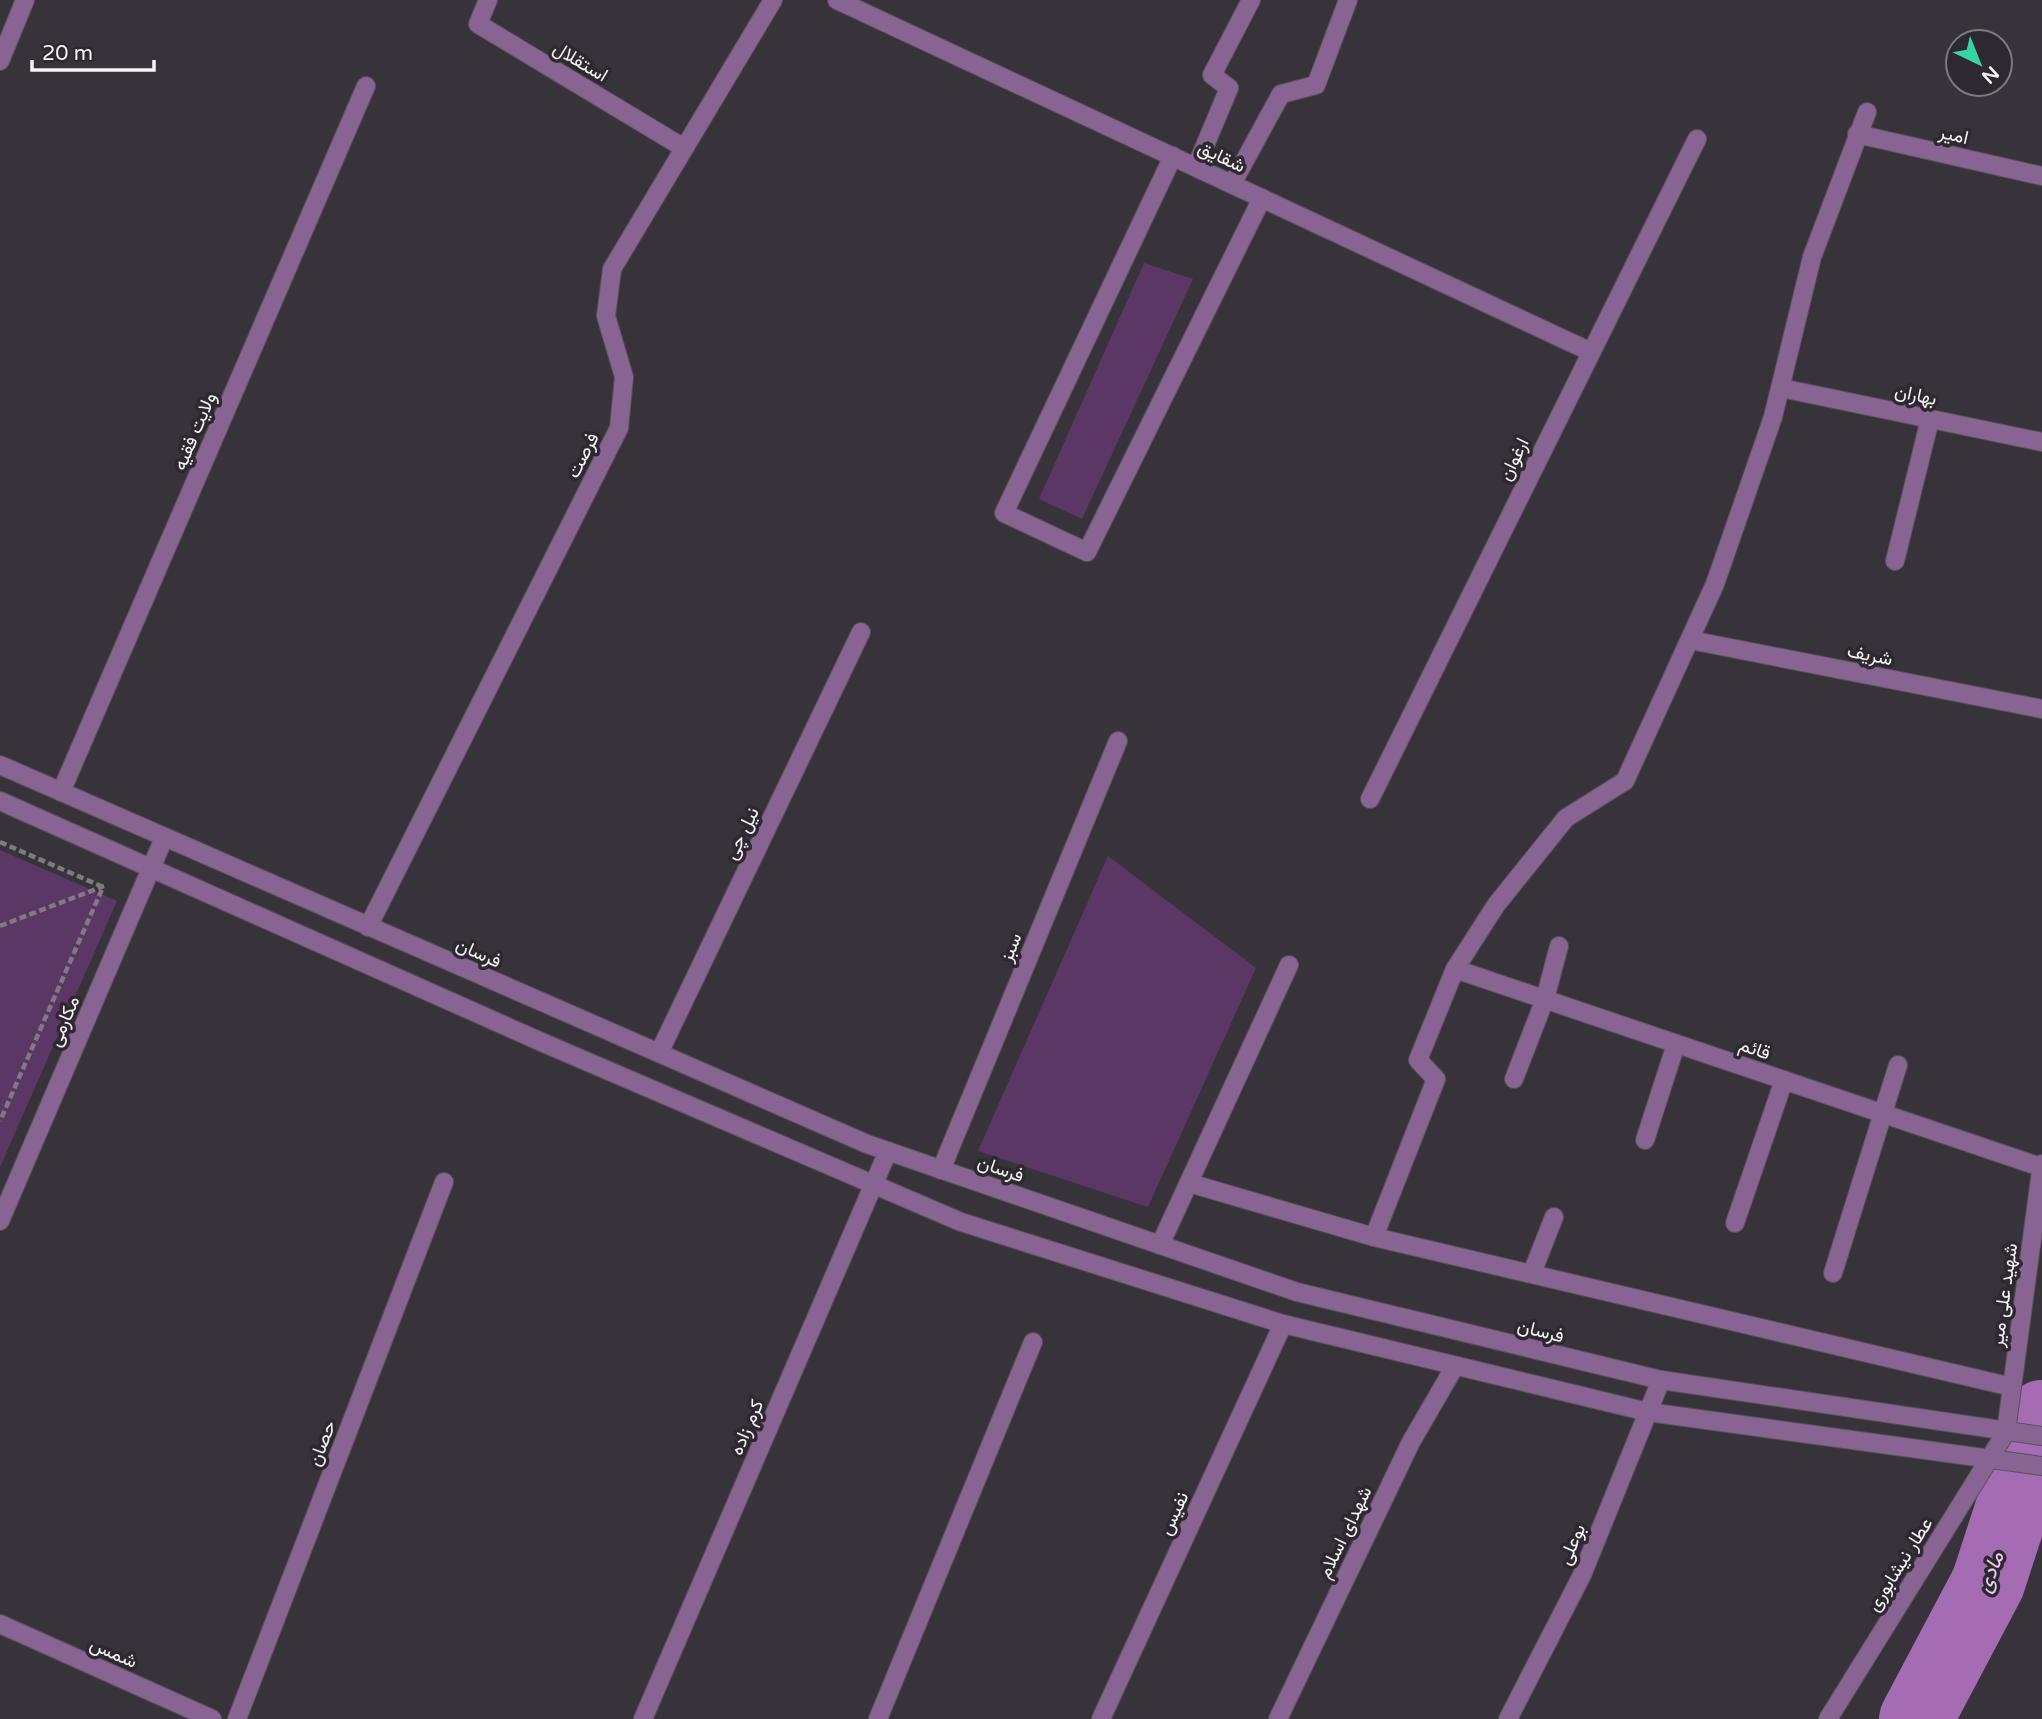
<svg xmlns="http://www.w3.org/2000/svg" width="2042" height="1719" font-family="'Varela Round',Vazirmatn,sans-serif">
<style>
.green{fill:#5b3765}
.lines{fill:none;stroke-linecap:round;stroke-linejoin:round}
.river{stroke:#a36cb3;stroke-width:74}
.minor-casing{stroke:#575258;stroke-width:20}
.path{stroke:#807b81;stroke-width:4.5;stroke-dasharray:7 3.5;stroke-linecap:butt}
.minor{stroke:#876492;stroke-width:18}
.labels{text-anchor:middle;stroke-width:7;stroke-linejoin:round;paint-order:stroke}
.street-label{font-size:19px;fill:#f7f3f8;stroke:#2e2930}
.water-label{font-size:21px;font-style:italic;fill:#ebcef4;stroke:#2e2930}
</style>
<rect width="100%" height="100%" fill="#38333a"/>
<!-- green -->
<g class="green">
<polygon points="1144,263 1193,279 1082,519 1039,499"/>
<polygon points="0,850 117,901 0,1167"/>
<polygon points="1108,856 1256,968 1148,1207 978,1151"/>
</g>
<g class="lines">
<!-- river -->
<polyline class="river" points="1916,1719 1988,1583 2042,1417"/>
<defs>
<g id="minor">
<polyline points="488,0 478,24 684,148"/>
<polyline points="837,0 1589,351"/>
<polyline points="0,61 25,0"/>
<polyline points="1857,134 2042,176"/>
<polyline points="1173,156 1004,513 1087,552 1262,198"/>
<polyline points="1196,167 1229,88 1212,75 1251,0"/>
<polyline points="1232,184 1281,94 1316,85 1348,0"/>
<polyline points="1781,388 2042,442"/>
<polyline points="1895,561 1930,419"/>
<polyline points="1690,640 2042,709"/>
<polyline points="0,765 867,1144 1297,1292 1661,1380 2042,1436"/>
<polyline points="61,792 366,86"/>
<polyline points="1370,799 1697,139"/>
<polyline points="0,801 546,1044 961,1222 1283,1324 1648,1412 2042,1466"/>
<polyline points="368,927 619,428 624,377 606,316 612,269 773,0"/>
<polyline points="1455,969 2041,1167"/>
<polyline points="659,1053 861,632"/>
<polyline points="1514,1079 1545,999 1559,946"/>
<polyline points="1645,1140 1676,1044"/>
<polyline points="941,1170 1118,741"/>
<polyline points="1189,1183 1374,1237 2012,1387"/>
<polyline points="0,1221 164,838"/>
<polyline points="1735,1223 1784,1080"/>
<polyline points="1374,1237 1436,1079 1418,1060 1455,969 1496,905 1566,818 1625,781 1715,584 1773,417 1812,257 1867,112"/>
<polyline points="1160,1245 1289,965"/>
<polyline points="1532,1273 1554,1217"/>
<polyline points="1833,1273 1898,1065"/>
<polyline points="0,1624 212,1719"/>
<polyline points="237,1719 444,1182"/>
<polyline points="643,1719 888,1151"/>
<polyline points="878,1719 1033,1342"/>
<polyline points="1101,1719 1283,1324"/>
<polyline points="1278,1719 1411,1442 1455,1366"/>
<polyline points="1508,1719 1582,1575 1661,1380"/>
<polyline points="1828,1719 2006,1432 2042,1164"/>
</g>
</defs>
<!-- minor casing -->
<use href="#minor" class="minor-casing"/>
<!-- path -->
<g class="path">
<polyline points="0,842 103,887 0,1121"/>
<polyline points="0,926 104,886"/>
</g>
<!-- minor -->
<use href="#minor" class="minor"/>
</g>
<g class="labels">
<!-- street labels -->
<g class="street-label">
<text transform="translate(581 61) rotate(31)" y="7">استقلال</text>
<text transform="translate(1954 134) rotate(13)" y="7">امیر</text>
<text transform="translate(1222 156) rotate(25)" y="7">شقایق</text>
<text transform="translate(1916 394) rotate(12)" y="7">بهاران</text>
<text transform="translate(194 431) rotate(-67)" y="7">ولایت فقیه</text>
<text transform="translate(582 455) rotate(-63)" y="7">فرصت</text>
<text transform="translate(1513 459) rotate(-64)" y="7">ارغوان</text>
<text transform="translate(1870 654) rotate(11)" y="7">شریف</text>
<text transform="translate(741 833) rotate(-64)" y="7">نیل چی</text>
<text transform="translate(1010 947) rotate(-68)" y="7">سبز</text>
<text transform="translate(479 952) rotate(24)" y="7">فرسان</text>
<text transform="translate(63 1021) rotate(-67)" y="7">مکارمی</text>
<text transform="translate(1755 1048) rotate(19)" y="7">قائم</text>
<text transform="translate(1001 1168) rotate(19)" y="7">فرسان</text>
<text transform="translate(2003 1295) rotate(-82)" y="7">شهید علی میر</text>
<text transform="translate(1541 1330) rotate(14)" y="7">فرسان</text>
<text transform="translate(746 1427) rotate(-67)" y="7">کرم زاده</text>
<text transform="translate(321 1443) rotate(-69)" y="7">حصان</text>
<text transform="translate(1173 1513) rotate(-65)" y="7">نفیس</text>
<text transform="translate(1344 1532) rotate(-64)" y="7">شهدای اسلام</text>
<text transform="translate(1571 1544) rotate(-67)" y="7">بوعلی</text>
<text transform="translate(1899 1564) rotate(-58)" y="7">عطار نیشابوری</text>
<text transform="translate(114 1652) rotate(24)" y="7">شمس</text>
</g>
<!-- water labels -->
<g class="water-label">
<text transform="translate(1990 1572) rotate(-69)" y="7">مادی</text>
</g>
</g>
<!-- north arrow -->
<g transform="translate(1979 63) rotate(137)"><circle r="33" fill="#2e2930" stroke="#7e7a80" stroke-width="2"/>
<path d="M0-5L12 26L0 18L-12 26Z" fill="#36d4a7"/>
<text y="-10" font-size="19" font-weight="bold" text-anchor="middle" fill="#f7f3f8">N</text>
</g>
<!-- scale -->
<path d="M32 60v10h122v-10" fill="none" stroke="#f7f3f8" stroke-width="3.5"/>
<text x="42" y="60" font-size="21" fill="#f7f3f8" stroke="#2e2930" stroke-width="5" paint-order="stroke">20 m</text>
</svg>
